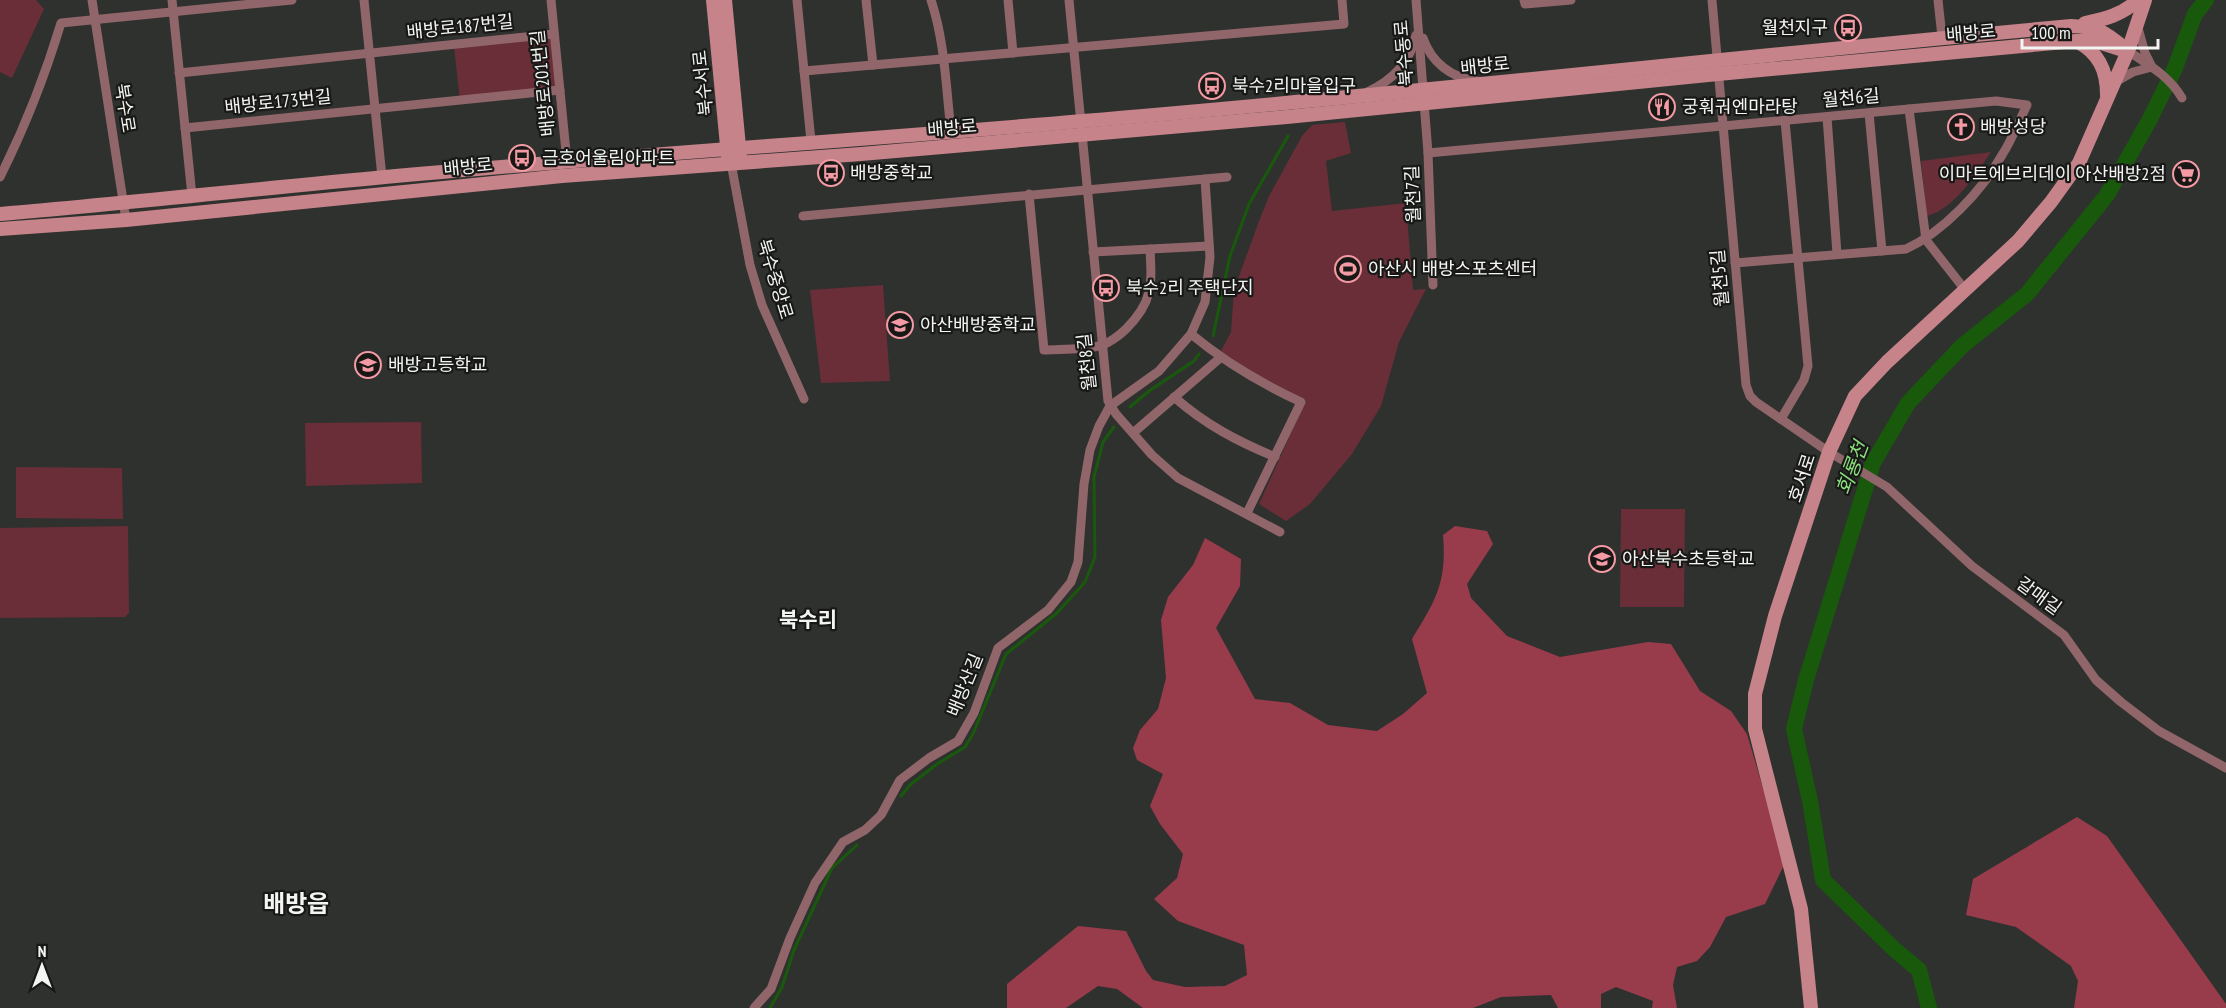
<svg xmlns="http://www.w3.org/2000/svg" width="2226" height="1008" font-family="'PT Sans Narrow','Noto Sans KR',sans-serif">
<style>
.green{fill:#692e37}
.forest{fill:#983c4c}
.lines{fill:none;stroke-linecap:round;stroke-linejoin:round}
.stream{stroke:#18590c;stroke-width:3}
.river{stroke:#18590c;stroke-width:16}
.street{stroke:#91666a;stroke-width:9}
.secondary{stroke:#c6838a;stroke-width:14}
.labels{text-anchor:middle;stroke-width:4.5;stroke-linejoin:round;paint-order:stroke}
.street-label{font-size:18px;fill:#f3f5f3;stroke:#181917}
.poi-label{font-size:18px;fill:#f3f5f3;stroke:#181917;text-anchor:start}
.water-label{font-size:20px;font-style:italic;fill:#8ade7d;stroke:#181917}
.quarter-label{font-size:21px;font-weight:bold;fill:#f3f5f3;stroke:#181917}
.district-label{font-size:24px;font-weight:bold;fill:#f3f5f3;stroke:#181917}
</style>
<rect width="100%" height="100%" fill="#2f312e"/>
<!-- green -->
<g class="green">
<polygon points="0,0 36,0 44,9 12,78 0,72"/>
<polygon points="557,36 562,89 460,100 454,47"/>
<polygon points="1345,122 1351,153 1326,161 1332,211 1406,203 1413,290 1426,289 1399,342 1381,406 1352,454 1310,504 1286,521 1259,504 1306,400 1264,380 1221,351 1231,332 1234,290 1259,221 1269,196 1302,136 1312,125"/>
<path d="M1991,152C1976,174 1954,209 1927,216L1921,161Z"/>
<polygon points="883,285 890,381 821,383 810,290"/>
<polygon points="421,422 422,483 306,486 305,423"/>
<polygon points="16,467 122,468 123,519 16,518"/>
<polygon points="1621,509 1685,509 1684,607 1620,607"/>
<polygon points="128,526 129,613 125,617 0,618 0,528"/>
</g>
<!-- forest -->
<g class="forest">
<path d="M1455,526L1487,531L1493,544L1467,584L1471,598L1507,636L1560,657L1648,642L1671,644L1700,691L1731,711L1747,734L1785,863L1765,904L1726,917L1710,947L1697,961L1677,967L1673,985L1677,1008H1652L1653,1001L1616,987L1601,994V1008H1558L1551,995L1501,997L1473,1008H1143L1117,989L1098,986L1066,1008H1007V984L1078,926L1126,931L1146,971L1153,980L1185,987L1225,986L1247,975L1244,945L1178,921L1154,899L1177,878L1183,854L1160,824L1150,806L1163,774L1137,760L1133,748L1140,730L1158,709L1166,678L1161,620L1168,597L1193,565L1205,538L1241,559L1240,586L1216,628L1255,699L1290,703L1328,725L1377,731L1403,714L1427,693L1412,639C1436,600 1447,582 1443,535Z"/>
<polygon points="2077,817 2107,836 2226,1004 2226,1008 2074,1008 2078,981 2071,966 2016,927 1966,915 1973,879"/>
</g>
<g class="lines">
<!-- stream -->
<g class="stream">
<polyline points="1213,336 1230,256 1249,204 1288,136"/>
<polyline points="1130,407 1149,391 1194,361 1199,354"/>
<polyline points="901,796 910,785 937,764 965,747 973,734 1006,654 1057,613 1085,582 1095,557 1094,477 1103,442 1114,427"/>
<polyline points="770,1008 782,987 794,950 832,868 857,845"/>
</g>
<!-- river -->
<polyline class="river" points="1929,1008 1919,970 1894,949 1823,880 1810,801 1794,729 1806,680 1873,463 1908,403 1962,346 2027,294 2107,195 2150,119 2175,68 2195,14 2206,0"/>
<!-- street -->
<g class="street">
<polyline points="92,0 126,220"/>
<polyline points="172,0 192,196"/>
<polyline points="364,0 382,177"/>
<polyline points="551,0 567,162"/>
<polyline points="797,0 811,141"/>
<polyline points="866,0 873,65"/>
<path d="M931,0C945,42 946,88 951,131"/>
<polyline points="1008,0 1013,53"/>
<polyline points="1069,0 1108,401 1116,414 1152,455 1178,478 1280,532"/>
<polyline points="1416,0 1428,153 1433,285"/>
<polyline points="1524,0 1525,4 1571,0"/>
<polyline points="1712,0 1746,385 1750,396 1756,402 1829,452 1887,487 1972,566 2064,635 2096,680 2121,702 2159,731 2226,768"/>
<polyline points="1938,0 1942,37"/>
<path d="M1423,38C1431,62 1451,78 1477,81"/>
<path d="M2128,51C2149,65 2169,76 2182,98"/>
<polyline points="804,71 1344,24 1342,0"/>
<polyline points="179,73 554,34"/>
<polyline points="2115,82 2133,72 2152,67 2145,53 2138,28"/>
<path d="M1367,92C1392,81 1410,62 1416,35"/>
<polyline points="1909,109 1926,240 1966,291"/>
<polyline points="1869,113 1882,251"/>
<polyline points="1827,117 1837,254"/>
<polyline points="185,128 560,90"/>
<path d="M1428,153L1996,101L2027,105C2019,121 2012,140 2002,155C1982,191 1943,232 1906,249L1735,263"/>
<polyline points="731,163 750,265 762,305 804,399"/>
<path d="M0,177C25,127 45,76 61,23L292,0"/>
<path d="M1029,194L1044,350C1062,349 1081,350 1099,346C1108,344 1120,335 1126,329C1153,302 1152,286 1150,249"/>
<polyline points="803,216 1227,177"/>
<polyline points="1093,252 1209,246"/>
<path d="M1191,334C1226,363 1260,383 1301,402L1247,513"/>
<path d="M1174,397C1206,425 1237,441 1275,457"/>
<polyline points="1781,419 1804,380 1808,366 1785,121"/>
<polyline points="1133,433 1220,358"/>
<polyline points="754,1008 771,989 790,938 815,883 843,842 865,830 881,815 900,780 929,758 958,741 974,713 998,648 1048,610 1071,582 1078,562 1084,484 1090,450 1099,426 1110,406 1159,371 1191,334 1205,302 1210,257 1205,179"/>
</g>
<!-- secondary -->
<g class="secondary">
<polyline points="713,0 728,156"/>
<polyline points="725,0 740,157"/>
<path d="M2085,23C2105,19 2122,15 2138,0"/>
<path d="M2078,42C2099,53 2107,71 2107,95"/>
<path d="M0,214C128,203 256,189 385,177C617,156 850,141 1083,121C1412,94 1741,56 2071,26C2101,27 2106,33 2128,51"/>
<polyline points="0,229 126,220 562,176 861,154 1287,117 1718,74 2076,41 2095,41 2120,49"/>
<polyline points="1811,1008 1801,909 1755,729 1755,694 1775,616 1829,452 1855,396 1887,362 2018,241 2051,202 2079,163 2128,51 2145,0"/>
</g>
</g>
<!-- icons -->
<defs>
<symbol id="bus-ring" viewBox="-11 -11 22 22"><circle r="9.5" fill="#181917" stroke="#f49aa4" stroke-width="1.5"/><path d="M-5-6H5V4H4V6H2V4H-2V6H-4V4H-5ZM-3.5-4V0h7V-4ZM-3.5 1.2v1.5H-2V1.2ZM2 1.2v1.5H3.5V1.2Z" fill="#f49aa4"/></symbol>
<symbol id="restaurant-ring" viewBox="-11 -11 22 22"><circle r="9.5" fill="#181917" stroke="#f49aa4" stroke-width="1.5"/><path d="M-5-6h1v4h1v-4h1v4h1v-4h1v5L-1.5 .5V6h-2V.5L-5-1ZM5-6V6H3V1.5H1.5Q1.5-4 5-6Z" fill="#f49aa4"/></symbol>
<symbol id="church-ring" viewBox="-11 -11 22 22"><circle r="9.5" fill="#181917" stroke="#f49aa4" stroke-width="1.5"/><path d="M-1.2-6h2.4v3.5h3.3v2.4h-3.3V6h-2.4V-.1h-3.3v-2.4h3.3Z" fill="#f49aa4"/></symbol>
<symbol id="supermarket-ring" viewBox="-11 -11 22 22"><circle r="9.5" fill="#181917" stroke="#f49aa4" stroke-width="1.5"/><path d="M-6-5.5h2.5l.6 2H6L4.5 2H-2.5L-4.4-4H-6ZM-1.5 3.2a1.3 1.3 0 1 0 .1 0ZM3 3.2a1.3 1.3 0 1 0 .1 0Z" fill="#f49aa4"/></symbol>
<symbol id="stadium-ring" viewBox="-11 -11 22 22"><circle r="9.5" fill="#181917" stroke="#f49aa4" stroke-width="1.5"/><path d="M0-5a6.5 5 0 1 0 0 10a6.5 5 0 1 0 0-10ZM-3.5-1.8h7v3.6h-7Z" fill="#f49aa4"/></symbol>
<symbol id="school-ring" viewBox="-11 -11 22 22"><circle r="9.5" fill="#181917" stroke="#f49aa4" stroke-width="1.5"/><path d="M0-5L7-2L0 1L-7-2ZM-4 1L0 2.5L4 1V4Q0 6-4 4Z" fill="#f49aa4"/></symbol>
</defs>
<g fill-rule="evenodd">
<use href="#bus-ring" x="1833" y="13" width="30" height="30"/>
<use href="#bus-ring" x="1197" y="71" width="30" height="30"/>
<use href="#restaurant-ring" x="1647" y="92" width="30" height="30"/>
<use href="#church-ring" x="1946" y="112" width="30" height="30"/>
<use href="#bus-ring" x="507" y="143" width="30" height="30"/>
<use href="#bus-ring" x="816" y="158" width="30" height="30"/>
<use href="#supermarket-ring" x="2171" y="159" width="30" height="30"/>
<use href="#stadium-ring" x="1333" y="254" width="30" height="30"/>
<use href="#bus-ring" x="1091" y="273" width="30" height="30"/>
<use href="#school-ring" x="885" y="310" width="30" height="30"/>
<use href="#school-ring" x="353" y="350" width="30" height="30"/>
<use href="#school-ring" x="1587" y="544" width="30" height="30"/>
</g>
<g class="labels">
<!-- street labels -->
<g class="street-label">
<text transform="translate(460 27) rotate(-6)" y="6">배방로187번길</text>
<text transform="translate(1971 33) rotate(-5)" y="6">배방로</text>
<text transform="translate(1404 53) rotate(-95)" y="6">북수동로</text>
<text transform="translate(1485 66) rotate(-6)" y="6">배방로</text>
<text transform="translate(543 83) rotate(-96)" y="6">배방로201번길</text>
<text transform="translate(703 83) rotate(-96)" y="6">북수서로</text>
<text transform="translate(1851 98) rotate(-5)" y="6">월천6길</text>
<text transform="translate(278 102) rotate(-6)" y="6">배방로173번길</text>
<text transform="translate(125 108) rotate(81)" y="6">북수로</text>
<text transform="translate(952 128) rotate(-5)" y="6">배방로</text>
<text transform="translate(468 167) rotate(-6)" y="6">배방로</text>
<text transform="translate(1413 194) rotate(-92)" y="6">월천7길</text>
<text transform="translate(1720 278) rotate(-95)" y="6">월천5길</text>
<text transform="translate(775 279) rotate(73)" y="6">북수중앙로</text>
<text transform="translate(1087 362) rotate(-96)" y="6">월천8길</text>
<text transform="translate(1802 478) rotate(-72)" y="6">호서로</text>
<text transform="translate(2039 596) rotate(36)" y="6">갈매길</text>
<text transform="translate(965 685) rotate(-68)" y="6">배방산길</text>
</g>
<!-- poi labels -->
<g class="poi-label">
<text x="1828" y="34" text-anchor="end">월천지구</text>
<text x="1232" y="92">북수2리마을입구</text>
<text x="1682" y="113">궁훠궈엔마라탕</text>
<text x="1980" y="133">배방성당</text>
<text x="542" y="164">금호어울림아파트</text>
<text x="850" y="179">배방중학교</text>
<text x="2166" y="180" text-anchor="end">이마트에브리데이 아산배방2점</text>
<text x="1368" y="275">아산시 배방스포츠센터</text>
<text x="1126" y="294">북수2리 주택단지</text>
<text x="920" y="331">아산배방중학교</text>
<text x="388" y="371">배방고등학교</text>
<text x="1622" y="565">아산북수초등학교</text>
</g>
<!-- water labels -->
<g class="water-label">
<text transform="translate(1852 468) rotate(-69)" y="7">회룡천</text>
</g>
<!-- quarter labels -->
<g class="quarter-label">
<text x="808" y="627">북수리</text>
</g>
<!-- district labels -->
<g class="district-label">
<text x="296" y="912">배방읍</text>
</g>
</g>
<!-- north arrow -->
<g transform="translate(42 966)" stroke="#181917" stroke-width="4.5" paint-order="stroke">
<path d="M0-4.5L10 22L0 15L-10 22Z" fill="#f3f5f3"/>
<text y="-9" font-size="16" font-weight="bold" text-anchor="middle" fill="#f3f5f3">N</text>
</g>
<!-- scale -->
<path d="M2022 39v9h136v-9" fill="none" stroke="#f3f5f3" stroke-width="3"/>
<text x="2031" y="39" font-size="18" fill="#f3f5f3" stroke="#181917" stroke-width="4.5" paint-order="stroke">100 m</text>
</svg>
